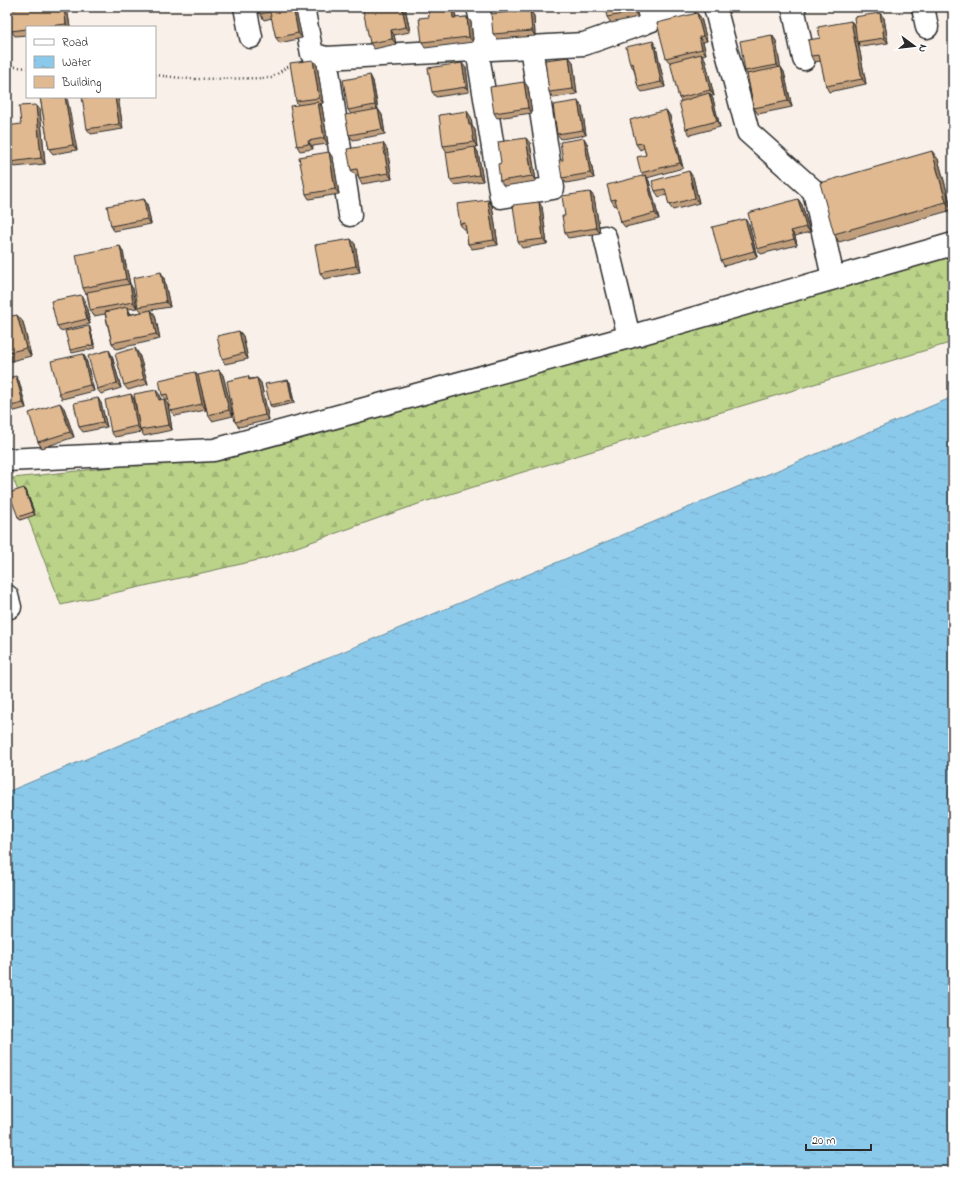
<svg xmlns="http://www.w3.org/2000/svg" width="960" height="1178" font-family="'Indie Flower',sans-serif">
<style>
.forest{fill:url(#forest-firs);stroke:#737f5a}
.water{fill:url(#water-ripples);stroke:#658a9e}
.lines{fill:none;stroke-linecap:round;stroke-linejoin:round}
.minor-casing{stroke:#2b2b2b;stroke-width:25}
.path{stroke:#2b2b2b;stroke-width:2.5;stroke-dasharray:1 3;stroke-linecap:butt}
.minor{stroke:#fff;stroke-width:22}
.wall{fill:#c19f7d;stroke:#2b2b2b}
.shaded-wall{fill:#9d8266;stroke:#2b2b2b}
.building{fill:#e0b991;stroke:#2b2b2b}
</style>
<defs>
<pattern id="forest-firs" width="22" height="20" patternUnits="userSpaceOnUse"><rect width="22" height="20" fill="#bbd389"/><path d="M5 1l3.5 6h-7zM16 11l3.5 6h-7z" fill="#a1b576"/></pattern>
<pattern id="water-ripples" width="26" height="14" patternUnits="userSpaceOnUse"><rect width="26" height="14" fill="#8bc9eb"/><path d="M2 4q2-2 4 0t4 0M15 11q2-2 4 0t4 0" fill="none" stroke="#78adca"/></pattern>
</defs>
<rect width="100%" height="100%" fill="#f9f1e9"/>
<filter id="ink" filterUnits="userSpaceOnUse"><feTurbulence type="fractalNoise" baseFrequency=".025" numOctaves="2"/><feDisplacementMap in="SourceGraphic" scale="8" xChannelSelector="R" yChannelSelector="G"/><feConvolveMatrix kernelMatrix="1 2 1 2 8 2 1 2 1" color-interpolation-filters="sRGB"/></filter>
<g filter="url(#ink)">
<!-- forest -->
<polygon class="forest" points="953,253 953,342 424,502 263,559 61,605 13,478 224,455"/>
<!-- water -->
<polygon class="water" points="953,397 953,1171 7,1171 7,792"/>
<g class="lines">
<defs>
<g id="minor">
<polyline points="245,7 251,37"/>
<polyline points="303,7 312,54 326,58 584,44 644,23"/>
<polyline points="478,7 487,49"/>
<polyline points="641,7 644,23 685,7"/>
<polyline points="715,7 748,132 814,191 833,278"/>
<polyline points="793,7 804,59"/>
<polyline points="923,7 927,27"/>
<polyline points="477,49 501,197 553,188 531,47"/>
<polyline points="326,58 350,215"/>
<polyline points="605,237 629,337"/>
<polyline points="7,460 214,450 629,337 953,244"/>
<polyline points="7,596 10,607 7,608"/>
</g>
</defs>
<!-- minor casing -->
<use href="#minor" class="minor-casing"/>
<!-- path -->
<g class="path">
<polyline points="7,66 27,68"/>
<polyline points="155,75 190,79 272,78 285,68 293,65"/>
</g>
<!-- minor -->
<use href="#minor" class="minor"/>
</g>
<!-- wall -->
<g class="wall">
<polygon points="259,7 295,7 302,38 280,43 276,38 272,18 264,20 260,14"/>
<polygon points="373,7 405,7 410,32 394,35 396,44 374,49 370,43"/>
<polygon points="636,7 638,17 611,23 607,17"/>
<polygon points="67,8 70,27 27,27 27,35 15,36 11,31"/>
<polygon points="530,10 534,16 535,36 497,39 493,34"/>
<polygon points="455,13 456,18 467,17 471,22 473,42 425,48 422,42"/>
<polygon points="697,13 701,18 707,41 703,42 706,54 702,55 705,59 714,96 711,96 713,99 720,127 690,135 686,129 681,101 679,98 671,63 670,63 666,58"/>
<polygon points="884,18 888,43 861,47 858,42 866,84 829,92 826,86 821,61 814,62 811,56 820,38 851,21 855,26 856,34"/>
<polygon points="772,35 776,41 780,67 784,72 792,107 758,114 754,108 747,74 745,71"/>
<polygon points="656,47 665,87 642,92 638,87 634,69 630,64"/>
<polygon points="569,57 573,62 577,94 553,98 549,92"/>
<polygon points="317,65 323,103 320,104 322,107 328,144 312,146 313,149 300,151 297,146 298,105 296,101"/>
<polygon points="466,68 469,92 436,97 432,92"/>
<polygon points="373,81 378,109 382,115 385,134 353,140 349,135 351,114 348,110"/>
<polygon points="524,82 528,87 532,113 497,118 494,113"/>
<polygon points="40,97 77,150 53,154 49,149"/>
<polygon points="118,97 123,129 91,134 87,129"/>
<polygon points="578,101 582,107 586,135 561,139 557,134"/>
<polygon points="36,105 40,110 45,164 14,167 10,162 21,124"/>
<polygon points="666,110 670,116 683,168 647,178 649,181 659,219 625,227 621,222 617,205 615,206 611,200 644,176 641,173 646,155 644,148 640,150 636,144"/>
<polygon points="471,117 472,126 475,130 477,147 475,148 478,152 483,181 454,185 450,180 447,152 443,146"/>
<polygon points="530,143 536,181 504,186 500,181 501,163"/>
<polygon points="587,143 594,178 566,183 562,178 563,160"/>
<polygon points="387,149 392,179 362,184 359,178 358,175 355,175 351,170"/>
<polygon points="333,158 339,194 309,199 306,194"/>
<polygon points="938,159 952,210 839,242 834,234"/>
<polygon points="693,177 699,203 673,210 669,205 667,195 659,197 655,191"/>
<polygon points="590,192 594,197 600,233 568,238 565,233 565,216"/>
<polygon points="144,199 147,204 151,224 114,231 111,226"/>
<polygon points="798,199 802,205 810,232 795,236 797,245 761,254 757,249"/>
<polygon points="488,200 492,205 498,245 472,249 468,244 466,229 463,229 460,224"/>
<polygon points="542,207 547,244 522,248 518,242"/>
<polygon points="749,224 757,257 724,266 721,260"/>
<polygon points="355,244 360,272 324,279 320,273"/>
<polygon points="120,246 123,252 130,284 133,289 137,308 128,309 131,314 142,312 138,307 164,278 170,307 151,310 155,315 160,339 116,349 112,343 105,314 94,316 90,310 87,293 86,294 83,288"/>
<polygon points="85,300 90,324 60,331 57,326"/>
<polygon points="7,317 23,322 31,356 7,362"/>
<polygon points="89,326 90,328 95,348 72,353 70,350"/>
<polygon points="239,331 243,336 248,359 225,364 222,359"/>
<polygon points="109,350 112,356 121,388 101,394 97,389"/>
<polygon points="83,354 86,359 94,391 62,399 59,393"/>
<polygon points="139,354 148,384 128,390 124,385"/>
<polygon points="219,370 223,375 233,416 212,421 208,415 200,384 206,410 175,416 171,411 169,400 166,400 162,395"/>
<polygon points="248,376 250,379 257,378 261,383 269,420 239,427 235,422"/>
<polygon points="7,378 19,381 26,408 7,413"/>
<polygon points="288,380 290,382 294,403 272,408 270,405"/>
<polygon points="160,395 161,400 168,404 172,430 144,436 141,431 141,432 115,437 111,432 134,399"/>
<polygon points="101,403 107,427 83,432 79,427"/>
<polygon points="64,408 74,437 42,448 38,442"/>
<polygon points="24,488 26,490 35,515 20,520 18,517"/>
</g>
<!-- shaded-wall -->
<g class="shaded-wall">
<polygon points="64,7 66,7 67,8 70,27 68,27 66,24"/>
<polygon points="293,7 295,7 302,38 298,33"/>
<polygon points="402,7 405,7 410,32 406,27"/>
<polygon points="452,7 455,13 457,24 453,18"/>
<polygon points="633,7 636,7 638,17 634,12"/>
<polygon points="530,10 534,16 535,36 532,31"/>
<polygon points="697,13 701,18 707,41 703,36"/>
<polygon points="880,13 884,18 888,43 884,38"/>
<polygon points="467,17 471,22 473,42 469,37"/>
<polygon points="851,21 855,26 866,84 862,79"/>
<polygon points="391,30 394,35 396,44 392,39"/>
<polygon points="772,35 776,41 781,70 777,65"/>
<polygon points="699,37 703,42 706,54 702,49"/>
<polygon points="653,41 656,47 665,87 661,82"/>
<polygon points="701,54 705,59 714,96 710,90"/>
<polygon points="569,57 573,62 577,94 573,89"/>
<polygon points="313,60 317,65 323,103 319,98"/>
<polygon points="462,63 466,68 469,92 466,87"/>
<polygon points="781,67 784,72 792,107 788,101"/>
<polygon points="370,75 373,81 378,111 375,105"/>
<polygon points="524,82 528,87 532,113 528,108"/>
<polygon points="709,93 713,99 720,127 717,121"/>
<polygon points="65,97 67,97 77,150 73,145"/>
<polygon points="115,97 118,97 123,129 119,124"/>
<polygon points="578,101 582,107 586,135 583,130"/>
<polygon points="318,102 322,107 328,144 324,138"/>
<polygon points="36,105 40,110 45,164 41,158"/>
<polygon points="378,109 382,115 385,134 382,129"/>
<polygon points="666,110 670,116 683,168 680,163"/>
<polygon points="467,111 471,117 472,126 475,130 477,147 474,142 469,125"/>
<polygon points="526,138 530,143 536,181 532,176"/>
<polygon points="584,138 587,143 594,178 590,173"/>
<polygon points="308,141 312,146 313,149 309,144"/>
<polygon points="383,143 387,149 392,179 388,173"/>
<polygon points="475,147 478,152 483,181 479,175"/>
<polygon points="932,151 938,159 952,210 946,202"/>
<polygon points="329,152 333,158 339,194 335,189"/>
<polygon points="7,154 8,165 7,163"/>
<polygon points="689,171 693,177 699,203 695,198"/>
<polygon points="646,175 649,181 659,219 655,213"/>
<polygon points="590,192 594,197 600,233 596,228"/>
<polygon points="144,199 147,204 151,224 147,219"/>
<polygon points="798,199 802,205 810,232 806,227"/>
<polygon points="488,200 492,205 498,245 494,240"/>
<polygon points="539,202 542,207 547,244 543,239"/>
<polygon points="745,219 749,224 757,257 754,251"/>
<polygon points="791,231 795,236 797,245 794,239"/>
<polygon points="351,239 355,244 360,272 356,266"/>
<polygon points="120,246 123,252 130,284 133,289 137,308 133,302 130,285 126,279"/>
<polygon points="161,272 164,278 170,307 166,302"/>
<polygon points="81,295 85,300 90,324 87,319"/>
<polygon points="127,307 130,313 132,320 128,315"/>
<polygon points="151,310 155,315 160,339 156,334"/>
<polygon points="17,315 23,322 31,356 26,348"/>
<polygon points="89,326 90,328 95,348 93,345"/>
<polygon points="239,331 243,336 248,359 244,353"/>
<polygon points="135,348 139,354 148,384 144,379"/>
<polygon points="109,350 112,356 121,388 117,383"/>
<polygon points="83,354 86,359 94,391 90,385"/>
<polygon points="219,370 223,375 233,416 229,410"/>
<polygon points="195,372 199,377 206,410 202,404"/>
<polygon points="16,376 19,381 26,408 23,403"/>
<polygon points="257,378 261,383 269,420 265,415"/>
<polygon points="288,380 290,382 294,403 292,401"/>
<polygon points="156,390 160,395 162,405 159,400"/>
<polygon points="131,394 134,399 141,432 137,426"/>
<polygon points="98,398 101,403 107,427 103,422"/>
<polygon points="164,399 168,404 172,430 169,425"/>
<polygon points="60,403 64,408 74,437 70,432"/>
<polygon points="24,488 26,490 35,515 33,512"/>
</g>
<!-- building -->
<g class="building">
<polygon points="28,7 64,7 66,24 41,27 27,27 27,29 11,31 9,10"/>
<polygon points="259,7 293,7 298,33 276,38 270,12 260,14"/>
<polygon points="373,7 402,7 406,27 391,30 392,39 370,43 363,10 373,8"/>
<polygon points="452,7 453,18 467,17 469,37 422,42 419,18 429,17 428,10"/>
<polygon points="605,7 633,7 634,12 607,17"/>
<polygon points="530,10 532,31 493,34 491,14"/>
<polygon points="697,13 703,36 699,37 702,49 666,58 657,23"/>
<polygon points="880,13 884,38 857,42 854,17"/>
<polygon points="851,21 862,79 826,86 819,55 811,56 808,40 820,38 818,27"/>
<polygon points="772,35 777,65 745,71 740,41"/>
<polygon points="653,41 661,82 638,87 633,63 630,64 626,47"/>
<polygon points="701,54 710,90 679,98 670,62"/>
<polygon points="569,57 573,89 549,92 545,60"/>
<polygon points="313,60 319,98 296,101 290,63"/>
<polygon points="462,63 466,87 432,92 428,68"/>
<polygon points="781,67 788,101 754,108 747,74"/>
<polygon points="370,75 375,105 348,110 343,80"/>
<polygon points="524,82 528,108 494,113 490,87"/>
<polygon points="709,93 717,121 686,129 679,102"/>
<polygon points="40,97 65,97 73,145 49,149"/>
<polygon points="82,97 115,97 119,124 87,129"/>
<polygon points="578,101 583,130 557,134 553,105"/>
<polygon points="318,102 324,138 308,141 309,144 297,146 290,106"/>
<polygon points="36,105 41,158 10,162 7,126 21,124 19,106"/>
<polygon points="378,109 382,129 349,135 345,115"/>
<polygon points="666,110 680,163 641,173 637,157 646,155 643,143 636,144 630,120"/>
<polygon points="467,111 469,125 471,125 474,142 443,146 439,115"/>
<polygon points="526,138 532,176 500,181 498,164 501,163 498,142"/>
<polygon points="584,138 590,173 562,178 559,160 563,160 560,142"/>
<polygon points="383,143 388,173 359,178 357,169 351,170 347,149"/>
<polygon points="475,147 479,175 450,180 446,152"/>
<polygon points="932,151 946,202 834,234 820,183"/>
<polygon points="329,152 335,189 306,194 299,157"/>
<polygon points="689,171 695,198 669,205 665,189 655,191 652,181"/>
<polygon points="646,175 655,213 621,222 615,199 611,200 607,185"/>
<polygon points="590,192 596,228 565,233 562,216 565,216 562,196"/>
<polygon points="144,199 147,219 111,226 107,206"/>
<polygon points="798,199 806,227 791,231 794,239 757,249 748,213"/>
<polygon points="488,200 494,240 468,244 465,223 460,224 457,204"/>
<polygon points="539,202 543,239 518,242 513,205"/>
<polygon points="745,219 754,251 721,260 712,227"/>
<polygon points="351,239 356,266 320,273 315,245"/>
<polygon points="120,246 126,279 83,288 76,255"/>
<polygon points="161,272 166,302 138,307 133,278"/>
<polygon points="130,284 133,302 90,310 87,292"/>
<polygon points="81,295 87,319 57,326 51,301"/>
<polygon points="127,307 128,315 151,310 156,334 112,343 105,312"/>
<polygon points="17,315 26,348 7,353 7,317"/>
<polygon points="89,326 93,345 70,350 65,331"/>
<polygon points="239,331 244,353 222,359 217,336"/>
<polygon points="135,348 144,379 124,385 115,354"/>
<polygon points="109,350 117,383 97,389 88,356"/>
<polygon points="83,354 90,385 59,393 51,361"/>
<polygon points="219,370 229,410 208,415 198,375"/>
<polygon points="195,372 202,404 171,411 167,394 162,395 159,380"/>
<polygon points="16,376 23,403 7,407 7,378"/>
<polygon points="248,376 249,380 257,378 265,415 235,422 227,381"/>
<polygon points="288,380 292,401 270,405 265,384"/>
<polygon points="156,390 159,400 164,399 169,425 140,430 134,394"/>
<polygon points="131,394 137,426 111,432 105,400"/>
<polygon points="98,398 103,422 79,427 74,403"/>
<polygon points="60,403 70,432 38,442 29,413"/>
<polygon points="24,488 33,512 18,517 9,493"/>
</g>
</g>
<!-- margin -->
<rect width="960" height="1178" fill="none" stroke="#fff" stroke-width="24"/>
<rect x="12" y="12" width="936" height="1154" fill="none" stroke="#2b2b2b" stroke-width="1.5" filter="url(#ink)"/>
<!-- legend -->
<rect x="26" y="26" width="130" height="72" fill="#ffffff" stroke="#aaaaaa"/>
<rect x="34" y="39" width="20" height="6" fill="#ffffff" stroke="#aaaaaa"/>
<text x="62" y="46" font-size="12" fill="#2b2b2b">Road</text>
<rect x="34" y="56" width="20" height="12" fill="url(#water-ripples)" stroke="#aaaaaa"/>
<text x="62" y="66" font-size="12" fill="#2b2b2b">Water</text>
<rect x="34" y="76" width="20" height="12" fill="#e0b991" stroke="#aaaaaa"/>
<text x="62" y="86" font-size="12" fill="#2b2b2b">Building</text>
<!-- north arrow -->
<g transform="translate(914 46) rotate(105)" stroke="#ffffff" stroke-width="3" paint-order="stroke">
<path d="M0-3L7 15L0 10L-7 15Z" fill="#2b2b2b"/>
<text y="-6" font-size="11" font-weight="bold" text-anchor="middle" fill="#2b2b2b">N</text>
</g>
<!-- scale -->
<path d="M806 1144v6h65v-6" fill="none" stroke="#2b2b2b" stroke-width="2"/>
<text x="812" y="1144" font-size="12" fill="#2b2b2b" stroke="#ffffff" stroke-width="3" paint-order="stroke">20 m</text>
</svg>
